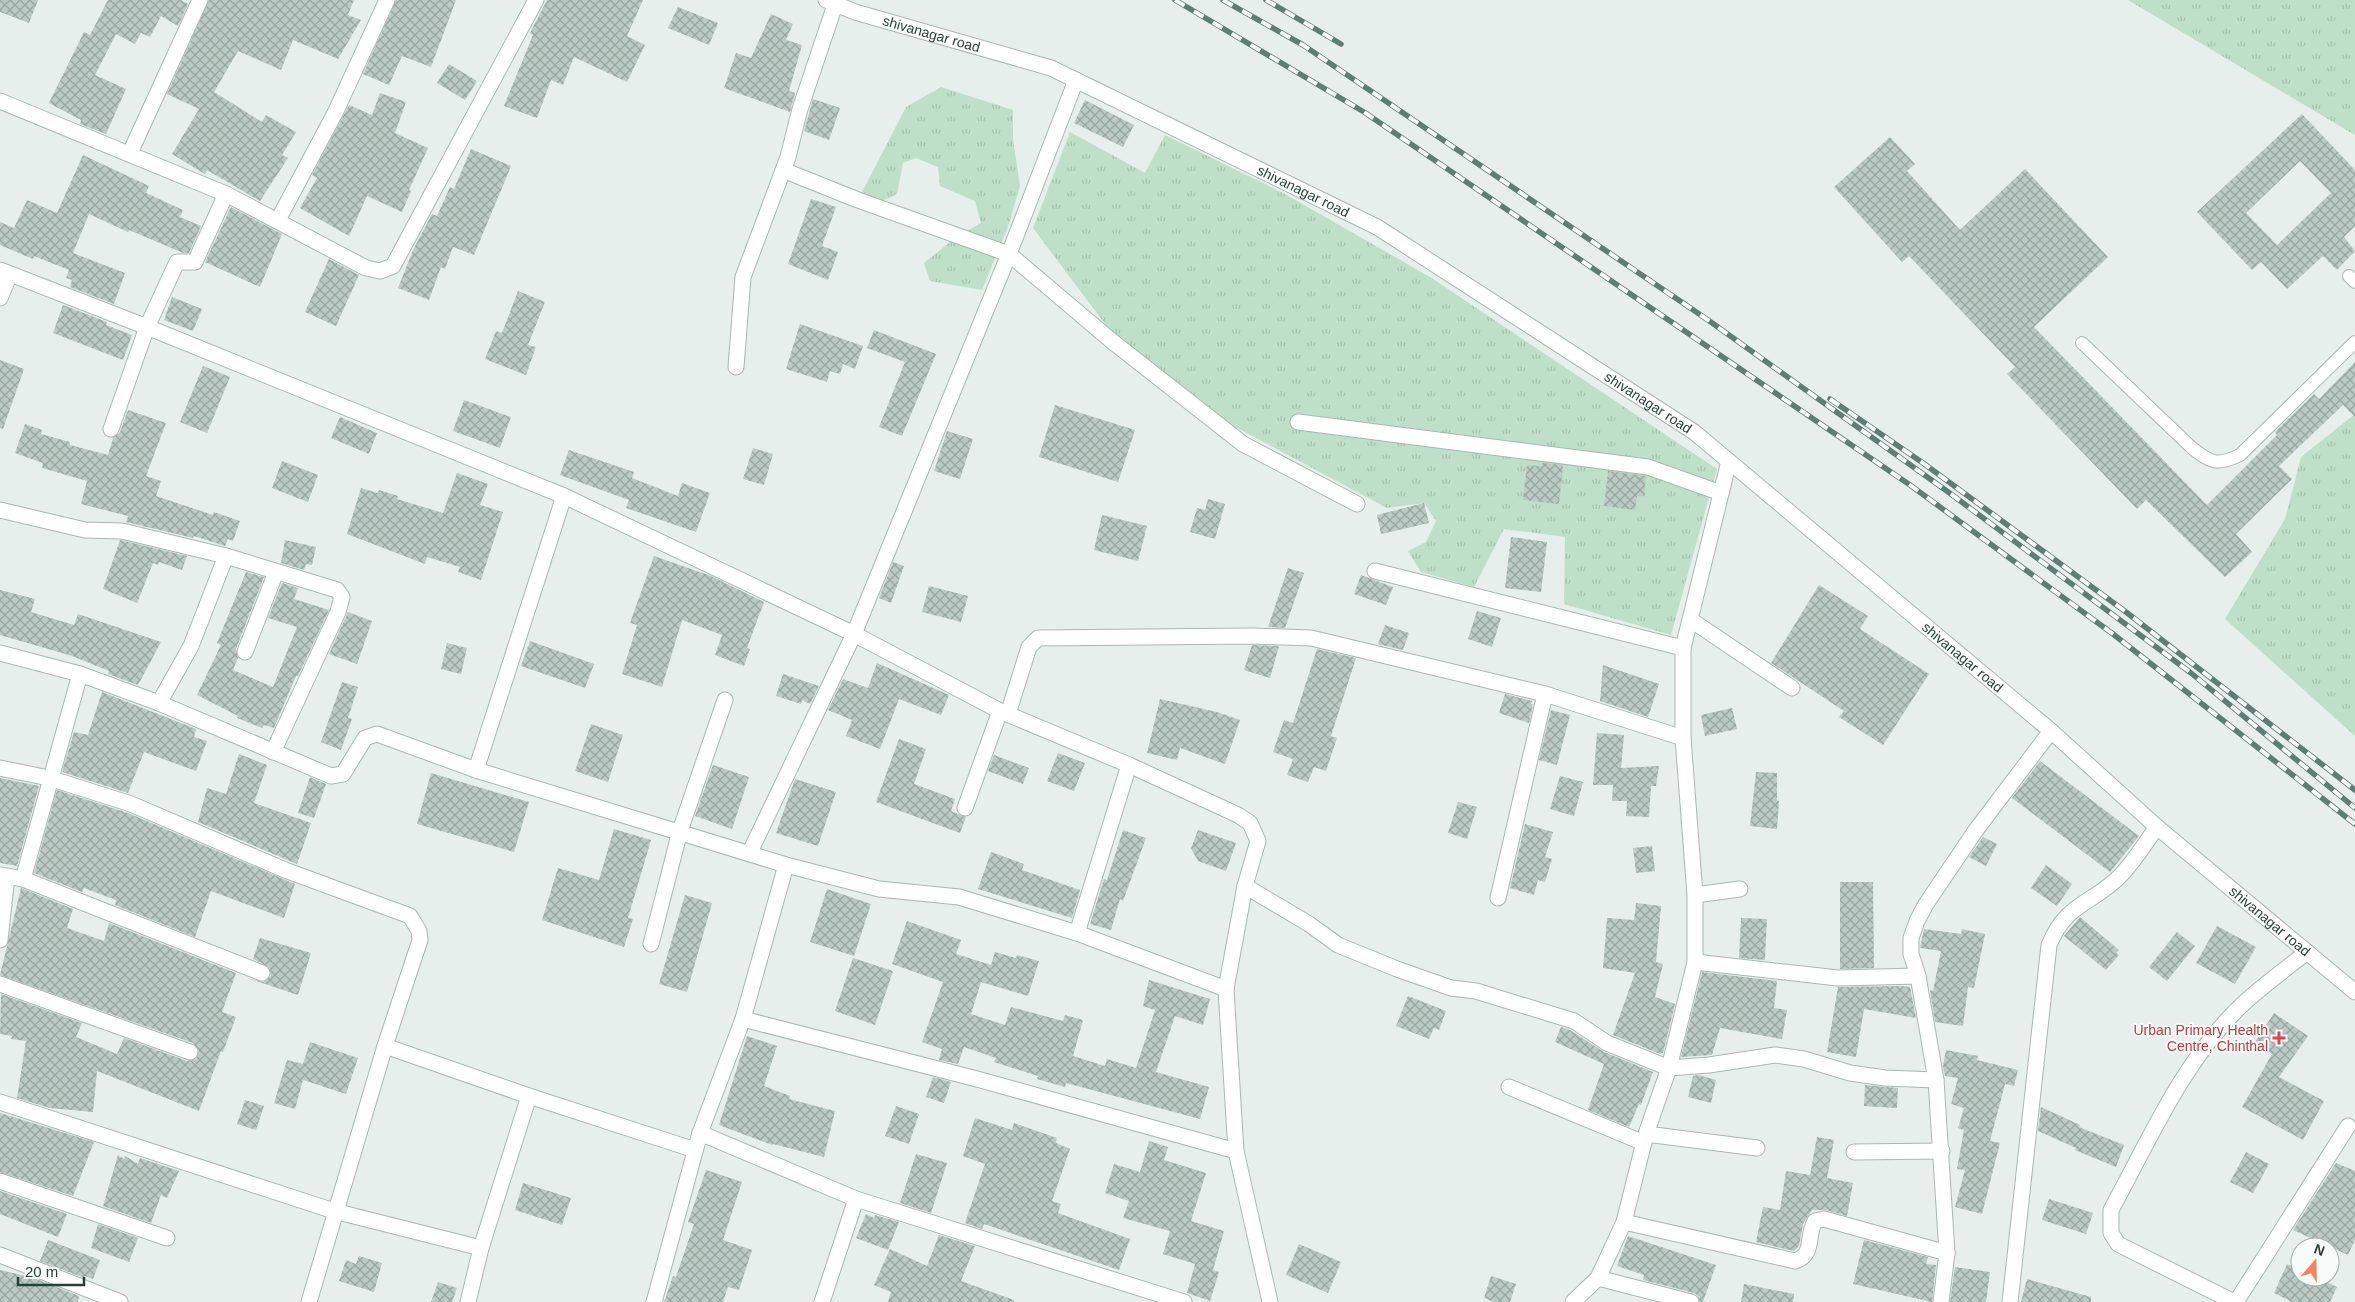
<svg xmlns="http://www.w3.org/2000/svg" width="2355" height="1302" font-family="Helvetica,sans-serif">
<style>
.grass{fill:url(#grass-tufts)}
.building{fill:url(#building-cross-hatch);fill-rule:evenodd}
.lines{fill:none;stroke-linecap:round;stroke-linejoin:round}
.service-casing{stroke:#a8b8b2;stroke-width:14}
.minor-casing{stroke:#a8b8b2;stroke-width:17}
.tertiary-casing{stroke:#a8b8b2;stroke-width:17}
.service{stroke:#fff;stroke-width:12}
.minor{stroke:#fff;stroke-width:15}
.tertiary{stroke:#fff;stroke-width:15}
.rail-casing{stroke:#5f7d75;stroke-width:5.5}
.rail{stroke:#f7fbf9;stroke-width:4;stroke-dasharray:11;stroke-linecap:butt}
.health-dot{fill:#e0444e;stroke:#f7fbf9;stroke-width:2}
.labels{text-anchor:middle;stroke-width:4;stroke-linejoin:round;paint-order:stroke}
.street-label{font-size:14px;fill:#24423a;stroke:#f7fbf9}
.health-label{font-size:14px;fill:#be3a42;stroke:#f7fbf9;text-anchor:end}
</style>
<defs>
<pattern id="grass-tufts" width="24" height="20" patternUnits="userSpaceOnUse" patternTransform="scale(1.25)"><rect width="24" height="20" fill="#bfe0c8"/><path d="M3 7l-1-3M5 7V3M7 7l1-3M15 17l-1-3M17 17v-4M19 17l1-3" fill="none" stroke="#a4c1ad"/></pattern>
<pattern id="building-cross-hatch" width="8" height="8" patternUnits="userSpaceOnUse" patternTransform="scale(1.25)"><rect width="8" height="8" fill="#bbcac4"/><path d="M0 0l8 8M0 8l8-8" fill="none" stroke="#98a6a0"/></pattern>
</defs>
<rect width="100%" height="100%" fill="#e6efeb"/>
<!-- grass -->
<g class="grass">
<polygon points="2128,0 2355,0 2355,135"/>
<polygon points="941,87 1013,110 1013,139 1020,186 1008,227 982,290 930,281 924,263 955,238 981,223 975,201 940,186 938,167 916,158 903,163 897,194 876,204 862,192 906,107"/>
<polygon points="1070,132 1145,173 1165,135 1285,194 1430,277 1717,469 1671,635 1564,604 1565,537 1504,529 1474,587 1421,572 1408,551 1426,542 1436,521 1424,503 1387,508 1224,421 1108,328 1033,228"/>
<polygon points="2355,414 2355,736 2225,619 2285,519 2301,457"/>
</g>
<!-- building -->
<g class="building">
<polygon points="0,0 38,0 29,23 0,12"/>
<polygon points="108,0 181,0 188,4 178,26 161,16 150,37 141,33 135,44 116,34 95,75 126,89 106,134 80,124 81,120 49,103 84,32 90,35"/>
<polygon points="209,0 354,0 348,15 361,20 338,59 293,40 281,70 238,51 214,92 262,122 266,115 296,132 282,155 288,158 260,201 207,170 205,174 172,154 199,109 167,94"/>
<polygon points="396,0 456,0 431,67 402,56 389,85 363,74"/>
<polygon points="547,0 643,0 627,36 645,45 627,82 574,57 563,85 551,80 537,118 504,106 533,35 530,33"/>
<polygon points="678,7 718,23 709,45 668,28"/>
<polygon points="771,14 793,24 786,40 802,45 789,91 795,93 790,112 724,88 736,53 751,58"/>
<polygon points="449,64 477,81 465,100 437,83"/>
<polygon points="380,93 406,102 395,133 428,148 409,190 411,191 402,212 367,196 349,236 300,208 317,178 312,175 349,105 372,115"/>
<polygon points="813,99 840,108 829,140 804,131"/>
<polygon points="1085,100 1134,125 1123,147 1074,123"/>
<path d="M2302,114L2355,170V226L2344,237L2355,251L2337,270L2323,256L2287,289L2261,262L2252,270L2197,212ZM2300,161L2331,193L2277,245L2246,213Z"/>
<polygon points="1890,137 1915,164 1907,171 1960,230 2025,169 2108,257 2034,327 2207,505 2277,435 2275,432 2314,394 2319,399 2355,362 2355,417 2343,405 2279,466 2292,479 2236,534 2252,552 2225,577 2146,500 2137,509 2007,374 2015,367 1909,256 1902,262 1834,187"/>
<polygon points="471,149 511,166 474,255 453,247 445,269 441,267 429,300 398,288 414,248 432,214 437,216 450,187 454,189"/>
<polygon points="83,155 149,186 146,193 183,210 180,217 201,226 189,253 183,253 129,230 128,232 89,214 73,253 125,273 114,304 70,287 72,280 66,278 69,270 34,256 33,259 0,245 0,222 14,228 27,200 57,213"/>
<polygon points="811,199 836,207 822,246 838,252 828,280 788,264"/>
<polygon points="231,207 282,234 260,287 205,262"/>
<polygon points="329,259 359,275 336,326 305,312"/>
<polygon points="518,291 545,302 528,345 536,347 526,375 485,359 496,331 502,333"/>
<polygon points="172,297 202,309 193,331 164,320"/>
<polygon points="63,305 107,322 106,325 132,335 123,360 53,333"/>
<polygon points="800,324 863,346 855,369 843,364 840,374 830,371 827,382 786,369"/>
<polygon points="874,330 936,354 902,436 879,427 905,362 867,348"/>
<polygon points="0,360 24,369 3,429 0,428"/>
<polygon points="203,366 230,377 207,433 180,422"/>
<polygon points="464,400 511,417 500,448 453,431"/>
<polygon points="1055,405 1135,430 1118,482 1039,457"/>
<polygon points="128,410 166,423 146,476 161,481 156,496 213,515 214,512 240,521 233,541 228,539 225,546 194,536 193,538 126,522 128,516 81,504 87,481 42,468 43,463 15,453 25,424 42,430 41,434 70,442 70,445 108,455 113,438 120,432"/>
<polygon points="340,417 377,433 369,454 331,438"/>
<polygon points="947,431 973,439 960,479 934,471"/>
<polygon points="753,448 773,454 764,485 743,479"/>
<polygon points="569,450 634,472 632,478 678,496 682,483 710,493 696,532 626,508 629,500 560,475"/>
<polygon points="282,461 318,475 308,502 272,488"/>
<polygon points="1542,463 1563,465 1559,504 1523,500 1527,465 1541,466"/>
<polygon points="1608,471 1646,476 1644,496 1637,496 1635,510 1604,506"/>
<polygon points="457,473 488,484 480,505 503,512 481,580 458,572 460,567 427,557 425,564 347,534 361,488 378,493 379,490 398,496 397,499 443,513"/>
<polygon points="1208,499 1225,504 1215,539 1190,532 1197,508 1205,510"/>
<polygon points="1424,503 1429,523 1381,534 1377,515"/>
<polygon points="1102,515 1147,526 1138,561 1094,550"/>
<polygon points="1511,537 1547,542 1541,592 1505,588"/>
<polygon points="120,540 121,540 187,556 182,570 159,562 158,565 153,563 137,603 103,589"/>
<polygon points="285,540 316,547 312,565 306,564 304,570 281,563"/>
<polygon points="654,556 711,576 764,602 747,648 750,649 744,666 715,655 722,635 682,620 662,687 622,674 637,625 630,623"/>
<polygon points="893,562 904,566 891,603 879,598"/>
<polygon points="1288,568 1304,573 1285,628 1268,627"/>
<polygon points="246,572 264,577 236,649 238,658 233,670 273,687 297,627 268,618 282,583 298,588 294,599 329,610 298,676 296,676 274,728 264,725 262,728 237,718 238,716 197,695 221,645 217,643"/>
<polygon points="1361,575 1393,587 1386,605 1354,594"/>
<polygon points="1819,585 1868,616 1860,629 1929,674 1883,745 1839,717 1844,711 1771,663"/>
<polygon points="929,586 968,596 961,622 922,612"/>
<polygon points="0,590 35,599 31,612 74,625 78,614 161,642 138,685 108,674 109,671 72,656 0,635"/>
<polygon points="1477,611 1501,618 1492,647 1468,639"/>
<polygon points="348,612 372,621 357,664 329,654"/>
<polygon points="1385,625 1409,633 1403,650 1378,644"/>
<polygon points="530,641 594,664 585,688 521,666"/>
<polygon points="447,643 467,648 461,674 441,669"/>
<polygon points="1252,645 1279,646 1270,678 1244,670"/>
<polygon points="1317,649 1356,658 1331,736 1337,738 1326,771 1314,767 1308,782 1287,775 1293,759 1273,752 1284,720 1293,723"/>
<polygon points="877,663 949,695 941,715 899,699 880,749 846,736 852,720 828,710 843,679 868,688"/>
<polygon points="1603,665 1659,684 1648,717 1600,701"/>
<polygon points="783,674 819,686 810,704 802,700 801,704 776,696"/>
<polygon points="342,682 358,687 348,718 352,719 341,750 321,742"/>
<polygon points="102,692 196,729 194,737 207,741 196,771 144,752 128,793 62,772 74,732 88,735"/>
<polygon points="1505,694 1532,701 1531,704 1533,704 1529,723 1499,713"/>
<polygon points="1160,699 1217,712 1240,720 1225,764 1180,748 1177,760 1147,753"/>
<polygon points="1732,708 1737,729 1705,736 1701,715"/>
<polygon points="1551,710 1570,715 1557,765 1539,760"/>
<polygon points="591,724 623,735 608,782 575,771"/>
<polygon points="1597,733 1624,735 1621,768 1659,766 1656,786 1651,786 1649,817 1626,816 1627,801 1612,801 1613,785 1593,785"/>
<polygon points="899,739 926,749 914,784 955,799 951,811 966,817 960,833 876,802"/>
<polygon points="1058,753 1085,763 1074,791 1047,781"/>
<polygon points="239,754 267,765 254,803 311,823 297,864 198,822 207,788 226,794"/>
<polygon points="994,755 1029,768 1023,784 988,771"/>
<polygon points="2040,761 2139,836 2110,872 2012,798"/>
<polygon points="713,765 749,777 732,829 695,816"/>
<polygon points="1756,772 1777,773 1777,800 1779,801 1777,829 1750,826"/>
<polygon points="431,773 529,802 514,852 417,824"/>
<polygon points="1560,776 1583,782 1574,816 1550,809"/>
<polygon points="310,777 326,784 314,818 298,813"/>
<polygon points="0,778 39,786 17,866 0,863"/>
<polygon points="795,779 836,792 818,846 776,833"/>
<polygon points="57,790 128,813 295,884 284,918 211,891 195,937 115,905 116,900 84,888 82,892 34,873"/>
<polygon points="1458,802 1477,807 1467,839 1448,833"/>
<polygon points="1525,824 1553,832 1545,857 1552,859 1545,882 1538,880 1534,895 1510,888"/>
<polygon points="614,829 651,840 628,918 633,919 624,947 542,920 558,868 599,880"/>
<polygon points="1123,830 1146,838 1123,901 1120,899 1111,930 1090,924 1104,879 1107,880"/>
<polygon points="1198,830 1236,843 1226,871 1198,861 1191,848"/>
<polygon points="1983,837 1997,844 1986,866 1969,857"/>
<polygon points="1652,846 1655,871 1636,873 1633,848"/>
<polygon points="991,852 1024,864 1022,870 1080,890 1072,918 978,889"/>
<polygon points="2046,865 2072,884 2057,906 2031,888"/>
<polygon points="1840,882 1873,882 1874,968 1840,969"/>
<polygon points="21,888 73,909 67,928 104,941 109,923 236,973 222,1012 236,1017 223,1052 221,1051 199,1111 97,1071 93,1112 50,1108 17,1098 26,1041 11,1039 12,1036 0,1034 1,994 82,1023 76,1037 117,1054 124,1038 187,1061 196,1059 199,1051 193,1043 0,975"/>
<polygon points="827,889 871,904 854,956 810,942"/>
<polygon points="685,895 712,903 687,992 659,984"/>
<polygon points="1636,903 1661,906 1656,962 1663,964 1655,997 1675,1004 1663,1053 1660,1054 1613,1035 1635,973 1603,968 1607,918 1634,920"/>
<polygon points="2080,917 2119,950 2116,953 2119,955 2106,970 2064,936"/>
<polygon points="1741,918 1767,919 1765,960 1739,958"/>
<polygon points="907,921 961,940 956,954 991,965 995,952 1016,958 1017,955 1039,961 1028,996 981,982 971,1014 1005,1025 1011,1007 1063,1021 1065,1015 1083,1020 1073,1056 1105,1066 1107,1059 1136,1068 1155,1010 1143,1006 1149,980 1210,999 1203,1025 1175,1016 1156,1072 1209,1087 1200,1119 1066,1083 1065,1087 1037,1079 1038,1076 994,1062 996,1058 964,1047 958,1064 939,1060 942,1049 922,1042 943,982 892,964"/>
<polygon points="2217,926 2256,947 2235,984 2196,963"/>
<polygon points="1924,929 1961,934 1962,929 1985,934 1974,988 1968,987 1963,1026 1935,1022 1930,990 1933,991 1941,951 1920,948"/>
<polygon points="2177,932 2195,946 2167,981 2149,967"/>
<polygon points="260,938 311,953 298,995 247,978 263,982 271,976 269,967 253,959"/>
<polygon points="853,958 893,971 875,1025 835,1011"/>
<polygon points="1702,972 1777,981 1774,1008 1787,1010 1782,1039 1720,1028 1712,1055 1681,1057"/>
<polygon points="1901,986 1910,987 1916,1018 1864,1009 1856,1057 1827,1052 1838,987"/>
<polygon points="1408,996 1446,1011 1439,1030 1434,1028 1429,1039 1396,1026"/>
<polygon points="2274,1013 2308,1036 2279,1077 2324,1101 2303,1140 2242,1107 2272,1054 2255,1042"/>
<polygon points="1561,1027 1570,1030 1604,1052 1653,1072 1641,1105 1639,1104 1629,1127 1588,1110 1604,1064 1555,1042"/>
<polygon points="747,1036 777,1046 764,1086 790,1096 789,1099 835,1111 824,1157 773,1144 772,1145 719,1125"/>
<polygon points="310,1042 358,1058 346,1094 303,1080 295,1109 274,1103 287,1060 303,1064"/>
<polygon points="1946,1050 1978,1056 1977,1060 2018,1070 2014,1086 2005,1084 1990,1141 2000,1143 1982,1214 1955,1207 1965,1170 1957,1169 1964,1130 1958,1128 1964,1108 1951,1104 1958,1078 1945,1076 1943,1066"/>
<polygon points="1698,1075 1716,1080 1711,1103 1688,1097 1693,1076"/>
<polygon points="933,1077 951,1082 944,1103 926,1097"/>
<polygon points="1865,1085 1898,1088 1897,1108 1864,1106"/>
<polygon points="245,1100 264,1106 256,1130 237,1124"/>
<polygon points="896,1106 919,1114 909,1144 885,1136"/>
<polygon points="2041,1107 2080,1125 2079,1127 2124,1145 2116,1167 2075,1150 2076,1148 2038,1131"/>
<polygon points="0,1113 94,1142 73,1196 0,1172"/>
<polygon points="975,1118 1012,1130 1014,1123 1057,1138 1056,1143 1070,1149 1052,1201 1061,1204 1058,1213 1130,1239 1119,1270 984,1224 982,1229 965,1223 985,1164 963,1156"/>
<polygon points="1817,1137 1834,1140 1827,1178 1853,1183 1847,1216 1826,1210 1812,1210 1803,1224 1799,1246 1794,1251 1756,1242 1763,1207 1780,1210 1786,1171 1810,1175"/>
<polygon points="1149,1141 1168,1147 1164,1160 1206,1173 1191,1221 1224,1231 1213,1270 1219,1272 1210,1301 1187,1293 1195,1264 1163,1254 1170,1231 1123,1218 1129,1201 1105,1193 1114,1164 1140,1172"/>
<polygon points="2246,1152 2269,1164 2253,1193 2230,1182"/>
<polygon points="916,1154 947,1163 931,1213 900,1203"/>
<polygon points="118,1155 124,1159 125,1156 138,1164 140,1158 179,1171 167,1198 161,1195 151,1223 103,1206"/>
<polygon points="2336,1163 2355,1171 2355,1240 2348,1255 2293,1230"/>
<polygon points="706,1170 742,1182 723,1240 752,1250 739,1290 728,1287 723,1302 664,1302 673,1276 676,1277 694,1224 688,1222"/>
<polygon points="523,1183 571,1198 562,1225 515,1210"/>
<polygon points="0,1191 67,1214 58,1237 0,1214"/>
<polygon points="2049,1199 2093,1213 2086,1234 2042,1220"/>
<polygon points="866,1214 874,1218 875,1215 899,1222 888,1250 856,1238"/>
<polygon points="98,1224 138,1238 129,1262 91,1248"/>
<polygon points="939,1235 975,1246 961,1281 1014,1300 1014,1302 888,1302 891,1292 874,1285 890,1249 927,1266"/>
<polygon points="1628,1236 1716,1265 1703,1302 1700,1302 1698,1296 1694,1293 1643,1280 1644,1275 1617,1266"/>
<polygon points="48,1240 100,1260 93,1279 85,1276 84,1278 40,1261"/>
<polygon points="1864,1240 1928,1257 1926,1264 1936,1265 1932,1302 1853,1284"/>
<polygon points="1299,1244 1341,1262 1328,1293 1286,1275"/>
<polygon points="359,1256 382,1263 374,1292 339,1281 346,1260 356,1264"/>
<polygon points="2287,1264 2300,1270 2300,1277 2316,1277 2337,1287 2330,1302 2292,1302 2274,1293"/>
<polygon points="1955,1267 1990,1272 1986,1302 1950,1302"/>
<polygon points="0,1270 34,1278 79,1296 78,1302 0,1302"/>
<polygon points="1491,1276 1516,1284 1510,1302 1494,1302 1484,1298"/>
<polygon points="2027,1279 2091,1297 2091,1302 2021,1302"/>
<polygon points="438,1282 457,1288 452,1302 431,1302"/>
<polygon points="1744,1284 1794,1294 1793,1302 1741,1302"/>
</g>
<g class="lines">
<defs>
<g id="service">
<polyline points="2349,276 2355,282"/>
<path d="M2082,343L2192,448C2211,463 2217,466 2240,455L2355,342"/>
</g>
<g id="minor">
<polyline points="0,101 226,194 366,268 380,271 393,266 536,0"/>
<polyline points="130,153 200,0"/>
<polyline points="783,170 858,200 1009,254 1113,342 1243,444 1357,504"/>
<polyline points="278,220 335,113 387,0"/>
<polyline points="0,270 147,327 564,496 854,634 1000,711 1129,765 1238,815 1250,823 1258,841 1245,886 1226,989 1236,1151 1270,1302"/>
<polyline points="0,298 10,274"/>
<polyline points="736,367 743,277 788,157 800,109 835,5"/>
<polyline points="1298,422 1648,467 1721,493"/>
<polyline points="111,429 147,327 177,262 195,262 226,194"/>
<polyline points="0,510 85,530 122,531 226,556 337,590 342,597 338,612 273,752"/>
<polyline points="1375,571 1683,648"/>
<polyline points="1691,620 1792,688"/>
<polyline points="245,652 276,572"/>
<polyline points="0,653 80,674 159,703 331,776 343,774 365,738 377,734 476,770 786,865 879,889 959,897 1077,933 1226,989"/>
<polyline points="159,703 191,646 226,556"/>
<polyline points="1008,714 1029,647 1038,638 1252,636 1311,638 1545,694 1683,738"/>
<polyline points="0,768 49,778 131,804 285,870 410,916 419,931 420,940 385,1046 309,1302"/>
<polyline points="476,770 564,496"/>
<polyline points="965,808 1000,711"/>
<polyline points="750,852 854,634 1009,254 1076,80"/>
<polyline points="0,875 23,879 262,973"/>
<polyline points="23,879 80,674"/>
<polyline points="1245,886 1309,924 1338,945 1397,969 1451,988 1476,991 1574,1021 1607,1043 1669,1068 1709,1065 1775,1055 1804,1059 1850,1073 1885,1078 1936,1080"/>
<polyline points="1695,895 1740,889"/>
<polyline points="1498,898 1545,694"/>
<polyline points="1077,933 1129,765"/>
<polyline points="0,940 7,876"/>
<polyline points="651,944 680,831 725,700"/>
<polyline points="1695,962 1838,978 1918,976"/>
<polyline points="0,984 190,1052"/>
<polyline points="743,1019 977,1079 1236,1151"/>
<polyline points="385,1046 529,1096 695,1150"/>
<polyline points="1509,1087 1644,1143"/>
<polyline points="0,1102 334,1211 481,1248"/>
<polyline points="700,1133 856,1199 1184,1302"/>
<polyline points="1646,1134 1757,1148"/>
<polyline points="1854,1152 1942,1151"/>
<polyline points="0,1181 167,1238"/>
<path d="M1624,1222L1795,1261C1815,1255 1806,1236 1815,1221L1824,1219L1947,1253"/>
<polyline points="0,1255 120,1302"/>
<polyline points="1598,1278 1691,1302"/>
<polyline points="468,1302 481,1248 529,1096"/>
<polyline points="654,1302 700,1133 743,1019 786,865"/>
<polyline points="822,1302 856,1199"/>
<polyline points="1573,1302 1598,1278 1624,1222 1646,1134 1669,1068 1695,962 1695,895 1683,738 1683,648 1729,461"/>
<polyline points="1941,1302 1947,1253 1936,1080 1918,976 1911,954 1911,938 1917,921 1926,904 1976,830 2051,731"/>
<path d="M2010,1302L2049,945C2067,901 2094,904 2122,874C2135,860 2146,842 2157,827"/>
<path d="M2234,1302L2118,1244L2111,1233V1210C2150,1139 2184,1058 2245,1002C2265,984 2287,968 2307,952"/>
<polyline points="2236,1302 2348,1126"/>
</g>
<g id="tertiary">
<path id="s1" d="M826,0L855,12L1051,68L1377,227L1694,432L2051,731L2157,827L2355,992"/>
</g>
</defs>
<!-- service casing -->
<use href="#service" class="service-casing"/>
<!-- minor casing -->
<use href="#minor" class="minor-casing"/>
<!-- tertiary casing -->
<use href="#tertiary" class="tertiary-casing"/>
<!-- service -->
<use href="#service" class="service"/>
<!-- minor -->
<use href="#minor" class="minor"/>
<!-- tertiary -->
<use href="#tertiary" class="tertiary"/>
<defs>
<g id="rail">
<polyline points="1175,0 1364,112 1910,485 2113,634 2355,824"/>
<polyline points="1223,0 1303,45 1708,320 1951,494 2191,673 2355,808"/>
<polyline points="1266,0 1341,44"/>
<polyline points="1830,399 1923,463 2126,612 2355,790"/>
</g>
</defs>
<!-- rail casing -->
<use href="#rail" class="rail-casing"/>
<!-- rail -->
<use href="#rail" class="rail"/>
</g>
<!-- markers -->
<path class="health-dot" d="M2276.5 1030.5h5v5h5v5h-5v5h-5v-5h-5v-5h5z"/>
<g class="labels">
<!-- street labels -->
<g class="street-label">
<text dy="5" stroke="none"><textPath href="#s1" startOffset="111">shivanagar road</textPath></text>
<text dy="5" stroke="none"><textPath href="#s1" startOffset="516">shivanagar road</textPath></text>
<text dy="5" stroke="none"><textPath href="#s1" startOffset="921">shivanagar road</textPath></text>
<text dy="5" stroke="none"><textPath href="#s1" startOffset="1326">shivanagar road</textPath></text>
<text dy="5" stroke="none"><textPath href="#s1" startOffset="1731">shivanagar road</textPath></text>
</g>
<!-- health labels -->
<g class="health-label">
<text x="2268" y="1035">Urban Primary Health<tspan x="2268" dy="16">Centre, Chinthal</tspan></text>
</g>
</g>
<!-- north arrow -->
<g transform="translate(2315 1262) rotate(20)"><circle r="24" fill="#f7fbf9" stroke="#a3b1ad"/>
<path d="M0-4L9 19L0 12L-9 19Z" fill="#f4845f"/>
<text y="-8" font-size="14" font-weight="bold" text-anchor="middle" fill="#24423a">N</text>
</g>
<!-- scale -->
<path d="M18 1277v8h66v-8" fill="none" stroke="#24423a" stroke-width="2.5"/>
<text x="25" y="1277" font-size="15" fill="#24423a" stroke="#f7fbf9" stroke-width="4" paint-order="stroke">20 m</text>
</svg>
